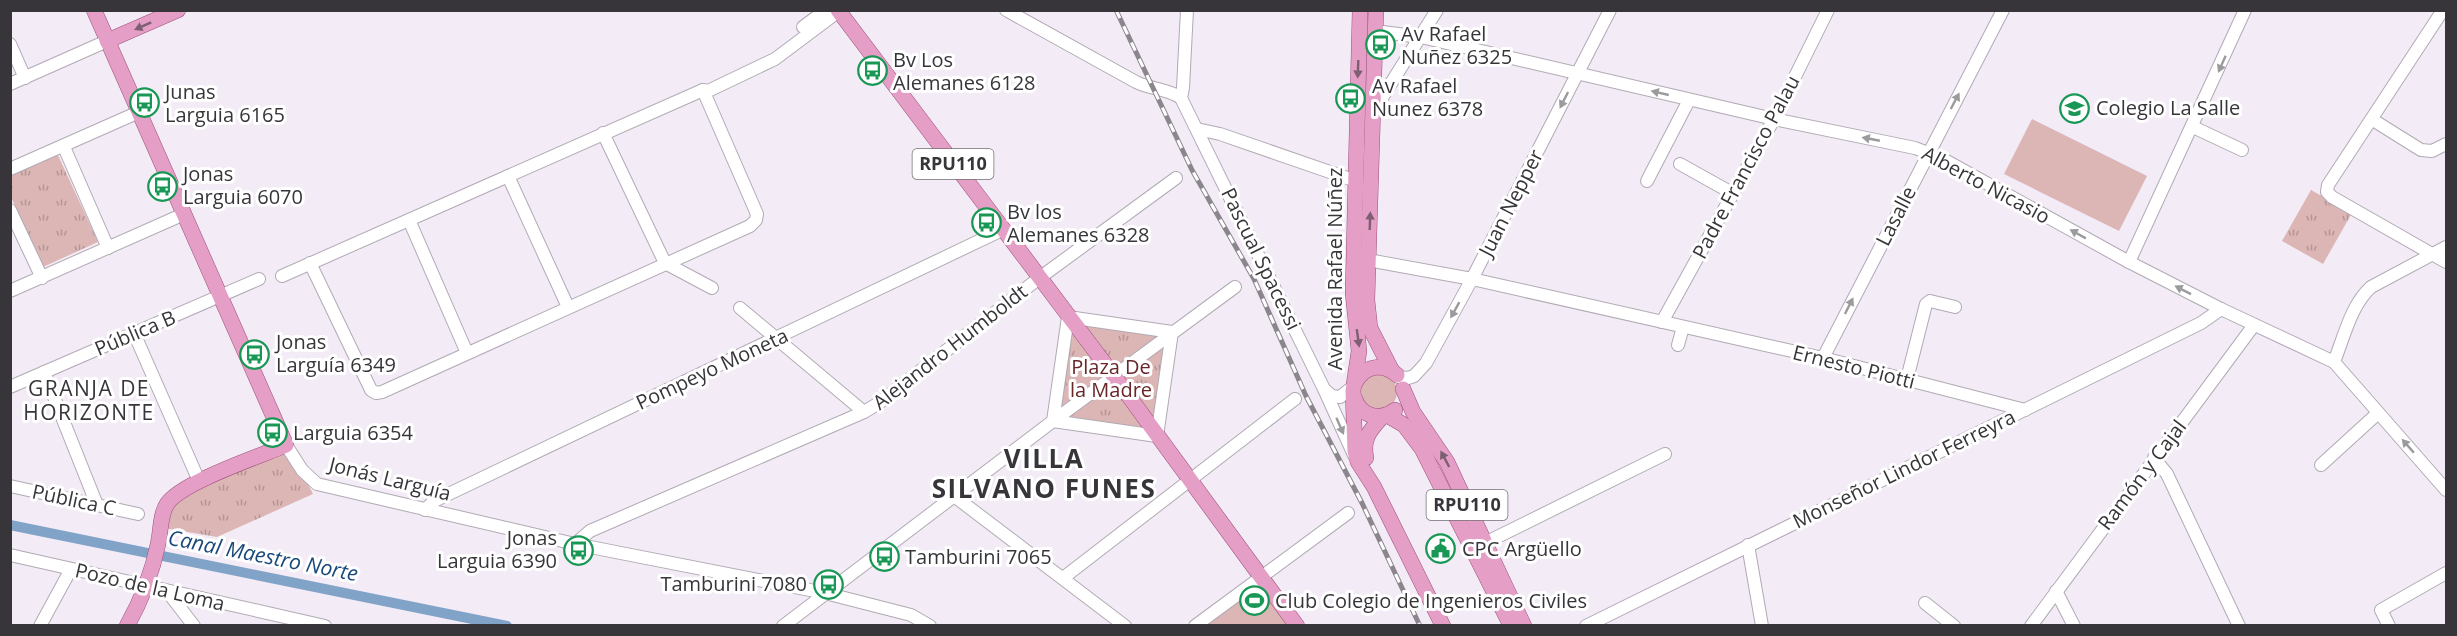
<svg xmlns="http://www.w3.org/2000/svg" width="2457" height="636" font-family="'Open Sans',sans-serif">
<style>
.green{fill:#dcb6b5}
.park{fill:url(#park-tufts)}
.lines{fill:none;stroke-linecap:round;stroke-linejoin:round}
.canal{stroke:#81a3c8;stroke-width:10}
.minor-casing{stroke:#b1aab4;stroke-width:14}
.major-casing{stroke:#9c507b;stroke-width:16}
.minor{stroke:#fff;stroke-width:12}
.major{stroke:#e59ec5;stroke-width:15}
.rail-casing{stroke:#8b868d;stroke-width:5}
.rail{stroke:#fff;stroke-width:3;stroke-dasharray:9;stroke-linecap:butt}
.oneway{fill:#7d5f71}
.oneway2{fill:#9b9a9c}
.labels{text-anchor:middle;stroke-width:6;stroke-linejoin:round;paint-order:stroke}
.shield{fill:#fff;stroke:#737274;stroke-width:1.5}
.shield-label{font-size:18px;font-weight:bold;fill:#373539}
.poi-label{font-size:20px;fill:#373539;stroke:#fff;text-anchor:start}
.street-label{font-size:20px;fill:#373539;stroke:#fff}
.park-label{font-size:20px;fill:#692629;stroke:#fff}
.neighbourhood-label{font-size:21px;letter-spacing:1.5px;fill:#373539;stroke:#fff}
.water-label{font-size:21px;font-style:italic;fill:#184979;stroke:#fff}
.district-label{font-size:26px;font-weight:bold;letter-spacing:1.5px;fill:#373539;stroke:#fff}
</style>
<defs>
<pattern id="park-tufts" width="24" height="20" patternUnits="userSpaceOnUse" patternTransform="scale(1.5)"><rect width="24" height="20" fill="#dcb6b5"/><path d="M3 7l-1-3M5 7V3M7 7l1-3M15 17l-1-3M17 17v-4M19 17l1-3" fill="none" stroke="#b39594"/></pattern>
</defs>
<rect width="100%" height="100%" fill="#f3ebf6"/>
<!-- green -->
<g class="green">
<polygon points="2032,119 2147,176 2119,231 2004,174"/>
<circle cx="1379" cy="392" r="18"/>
<polygon points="1258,587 1287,625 1207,625"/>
</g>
<!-- park -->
<g class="park">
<polygon points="57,153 98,242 43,267 11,197 10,174"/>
<polygon points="2311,190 2352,213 2323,264 2282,241"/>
<polygon points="1077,324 1165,334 1152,430 1059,418 1071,327"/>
<polygon points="284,453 307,482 313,494 217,537 164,528 171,510 187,493"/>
</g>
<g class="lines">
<!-- canal -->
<polyline class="canal" points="10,525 507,626"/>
<defs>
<g id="minor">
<path d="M1006,10L1136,82C1150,89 1169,89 1181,98L1324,389L1354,455"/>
<polyline points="2443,10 2328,185 2327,192 2332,197 2446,262"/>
<polyline points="803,27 826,10"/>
<polyline points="1375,31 1421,37 1774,119 1915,148 1941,158 2129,262 2221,309 2334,362 2446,490"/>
<polyline points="10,44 25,78"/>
<polyline points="10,84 107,41"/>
<polyline points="1181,98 1183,88 1187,10"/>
<polyline points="1373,112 1437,10"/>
<polyline points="2373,120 2421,150 2432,151 2446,144"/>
<polyline points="2193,127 2242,150"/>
<polyline points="1197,129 1220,134 1356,181"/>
<polyline points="603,133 665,263 712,288"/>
<polyline points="64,147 108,248"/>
<polyline points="1680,164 1732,193"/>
<polyline points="10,169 139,112"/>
<polyline points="508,176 568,307"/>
<polyline points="1647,181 1689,100"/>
<polyline points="10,210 42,278"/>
<polyline points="409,220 467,353"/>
<polyline points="1368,260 1472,279 1823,358 2025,410"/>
<polyline points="2129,262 2245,10"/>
<polyline points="310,263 371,390 376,393 382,392 750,226 756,220 757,214 703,90"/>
<polyline points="282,276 703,90 708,91 775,59 839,11"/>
<polyline points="10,291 184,214"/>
<polyline points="740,308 864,412"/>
<polyline points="1662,322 1774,119 1828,10"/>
<polyline points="134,333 199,481"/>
<polyline points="1678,345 1683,327"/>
<polyline points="1823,358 2003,10"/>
<path d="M2334,362C2344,337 2351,305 2371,287L2446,247"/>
<polyline points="44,372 97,505"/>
<polyline points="1398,377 1408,378 1414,376 1426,363 1472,279 1610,10"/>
<polyline points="1907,379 1926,304 1930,301 1955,307"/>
<polyline points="10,387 259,279"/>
<polyline points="1325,390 1332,396 1340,397 1354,386"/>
<polyline points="1053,421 1157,436 1172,332"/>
<polyline points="1053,421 1068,317 1172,332"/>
<polyline points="286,445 302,470 317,484 575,544 825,593 911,615 930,626"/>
<polyline points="2154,458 2167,474 2239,626"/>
<polyline points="2321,465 2378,413"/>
<polyline points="10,486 138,514"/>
<polyline points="954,496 1125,626"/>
<polyline points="425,510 434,501 1002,230"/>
<polyline points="1485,543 1665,454"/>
<polyline points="575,544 590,531 864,412 879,403 1038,279 1176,178"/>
<polyline points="1748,545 1762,626"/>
<polyline points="10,555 325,626"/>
<polyline points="1063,578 1295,399"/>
<polyline points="167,591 194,626"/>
<polyline points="2056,591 2074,626"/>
<polyline points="1925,603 1954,626"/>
<polyline points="40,626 71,569"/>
<polyline points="783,626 1053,421 1235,287"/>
<polyline points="1195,626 1348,513"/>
<polyline points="1586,626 2201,323 2221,309"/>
<polyline points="2031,626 2254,325"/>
<polyline points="2389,626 2381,610 2446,573"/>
</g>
<g id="major">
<path d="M94,10L286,445C260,456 180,483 167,504C160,515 161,531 158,544C152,574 142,599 127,626"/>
<polyline points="838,10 1114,376 1297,626"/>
<polyline points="1360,10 1353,293 1359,351 1353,391 1355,451 1358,462 1374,487 1443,626"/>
<polyline points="1376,10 1367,300 1370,328 1392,371"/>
<polyline points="107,41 178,10"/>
<path d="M1355,383C1364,366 1382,362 1397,375"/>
<polyline points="1403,389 1413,412 1447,462 1524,626"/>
<path d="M1354,397C1360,416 1379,422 1395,410"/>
<polyline points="1387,415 1404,425 1422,449 1511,626"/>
<path d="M1366,458C1362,439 1370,430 1382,417"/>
</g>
</defs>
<!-- minor casing -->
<use href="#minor" class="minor-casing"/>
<!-- major casing -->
<use href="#major" class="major-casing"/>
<!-- minor -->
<use href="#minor" class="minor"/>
<!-- major -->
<use href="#major" class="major"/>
<defs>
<polyline id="rail" points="1116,10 1192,170 1254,279 1306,396 1362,503 1420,626"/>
</defs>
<!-- rail casing -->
<use href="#rail" class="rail-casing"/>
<!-- rail -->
<use href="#rail" class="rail"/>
</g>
<!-- one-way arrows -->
<defs><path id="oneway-solid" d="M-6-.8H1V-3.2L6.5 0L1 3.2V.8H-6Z" transform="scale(1.5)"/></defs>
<g class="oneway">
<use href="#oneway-solid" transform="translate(143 26) rotate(156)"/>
<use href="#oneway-solid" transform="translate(1358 69) rotate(92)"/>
<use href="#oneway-solid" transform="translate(1370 221) rotate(-88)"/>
<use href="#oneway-solid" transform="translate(1358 338) rotate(82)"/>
<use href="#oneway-solid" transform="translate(1445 459) rotate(-118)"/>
</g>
<g class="oneway2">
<use href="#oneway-solid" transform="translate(2222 64) rotate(114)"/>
<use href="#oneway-solid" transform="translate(1660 93) rotate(-167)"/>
<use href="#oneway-solid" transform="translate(1564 100) rotate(117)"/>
<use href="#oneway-solid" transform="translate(1955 101) rotate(-62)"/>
<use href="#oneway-solid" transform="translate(1871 139) rotate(-169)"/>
<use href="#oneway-solid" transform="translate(2078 234) rotate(-151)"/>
<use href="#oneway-solid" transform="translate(2183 290) rotate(-153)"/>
<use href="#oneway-solid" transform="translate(1849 306) rotate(-63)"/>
<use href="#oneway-solid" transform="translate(1455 310) rotate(119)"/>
<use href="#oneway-solid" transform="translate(1340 426) rotate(66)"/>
<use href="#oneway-solid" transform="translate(2408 446) rotate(-131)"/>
</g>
<!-- icons -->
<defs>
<symbol id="bus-ring" viewBox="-11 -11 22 22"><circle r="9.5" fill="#fff" stroke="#189755" stroke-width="1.5"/><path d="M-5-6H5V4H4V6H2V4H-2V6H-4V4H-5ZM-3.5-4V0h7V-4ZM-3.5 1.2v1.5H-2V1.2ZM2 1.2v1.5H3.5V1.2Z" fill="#189755"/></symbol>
<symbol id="school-ring" viewBox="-11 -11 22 22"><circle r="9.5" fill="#fff" stroke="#189755" stroke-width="1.5"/><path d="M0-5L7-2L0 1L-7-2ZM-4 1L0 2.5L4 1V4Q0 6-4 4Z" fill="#189755"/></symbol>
<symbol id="civic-ring" viewBox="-11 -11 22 22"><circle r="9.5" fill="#fff" stroke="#189755" stroke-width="1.5"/><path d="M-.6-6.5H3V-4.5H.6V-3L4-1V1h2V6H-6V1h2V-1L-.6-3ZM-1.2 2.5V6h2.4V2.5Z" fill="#189755"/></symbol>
<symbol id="stadium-ring" viewBox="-11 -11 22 22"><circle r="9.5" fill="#fff" stroke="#189755" stroke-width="1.5"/><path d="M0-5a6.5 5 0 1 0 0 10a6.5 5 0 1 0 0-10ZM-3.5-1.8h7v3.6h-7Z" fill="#189755"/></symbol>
</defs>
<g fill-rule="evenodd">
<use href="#bus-ring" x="1364" y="28" width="33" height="33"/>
<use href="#bus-ring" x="856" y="54" width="33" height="33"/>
<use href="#bus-ring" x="1334" y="82" width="33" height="33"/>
<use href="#bus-ring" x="128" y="86" width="33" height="33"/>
<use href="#school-ring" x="2058" y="92" width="33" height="33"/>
<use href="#bus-ring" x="146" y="170" width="33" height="33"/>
<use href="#bus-ring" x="970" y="206" width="33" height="33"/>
<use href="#bus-ring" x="238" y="338" width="33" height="33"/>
<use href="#bus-ring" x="256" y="416" width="33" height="33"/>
<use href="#civic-ring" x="1424" y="532" width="33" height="33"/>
<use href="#bus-ring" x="562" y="534" width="33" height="33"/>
<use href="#bus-ring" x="868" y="540" width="33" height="33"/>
<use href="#bus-ring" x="812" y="568" width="33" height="33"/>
<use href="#stadium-ring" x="1238" y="584" width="33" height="33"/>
</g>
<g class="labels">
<!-- shield labels -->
<g class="shield">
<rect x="912.5" y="149" width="81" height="30" rx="4.5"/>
<rect x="1426.5" y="490" width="81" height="30" rx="4.5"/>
</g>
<g class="shield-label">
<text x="953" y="170">RPU110</text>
<text x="1467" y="511">RPU110</text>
</g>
<!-- poi labels -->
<g class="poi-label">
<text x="1401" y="41">Av Rafael<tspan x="1401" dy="23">Nuñez 6325</tspan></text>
<text x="893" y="67">Bv Los<tspan x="893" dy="23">Alemanes 6128</tspan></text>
<text x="1372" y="93">Av Rafael<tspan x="1372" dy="23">Nunez 6378</tspan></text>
<text x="165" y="99">Junas<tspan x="165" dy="23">Larguia 6165</tspan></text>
<text x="2096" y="115">Colegio La Salle</text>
<text x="183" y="181">Jonas<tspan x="183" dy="23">Larguia 6070</tspan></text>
<text x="1007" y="219">Bv los<tspan x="1007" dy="23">Alemanes 6328</tspan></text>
<text x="276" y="349">Jonas<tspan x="276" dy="23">Larguía 6349</tspan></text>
<text x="293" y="440">Larguia 6354</text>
<text x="557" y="545" text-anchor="end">Jonas<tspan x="557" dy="23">Larguia 6390</tspan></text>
<text x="1462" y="556">CPC Argüello</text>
<text x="905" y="564">Tamburini 7065</text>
<text x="807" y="591" text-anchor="end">Tamburini 7080</text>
<text x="1275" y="608">Club Colegio de Ingenieros Civiles</text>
</g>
<!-- street labels -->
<g class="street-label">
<text transform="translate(1746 167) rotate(-62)" y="7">Padre Francisco Palau</text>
<text transform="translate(1986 185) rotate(28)" y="7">Alberto Nicasio</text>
<text transform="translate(1511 203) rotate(-63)" y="7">Juan Nepper</text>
<text transform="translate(1896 216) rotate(-63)" y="7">Lasalle</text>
<text transform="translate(1261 259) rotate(64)" y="7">Pascual Spacessi</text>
<text transform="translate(1335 269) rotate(-90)" y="7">Avenida Rafael Núñez</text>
<text transform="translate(135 333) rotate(-23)" y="7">Pública B</text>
<text transform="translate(950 347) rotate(-38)" y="7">Alejandro Humboldt</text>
<text transform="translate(1854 367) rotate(14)" y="7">Ernesto Piotti</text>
<text transform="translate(712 369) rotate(-25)" y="7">Pompeyo Moneta</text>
<text transform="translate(1904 469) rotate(-26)" y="7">Monseñor Lindor Ferreyra</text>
<text transform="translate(2142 475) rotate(-53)" y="7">Ramón y Cajal</text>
<text transform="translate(390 479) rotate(14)" y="7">Jonás Larguía</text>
<text transform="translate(74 500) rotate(12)" y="7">Pública C</text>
<text transform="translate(150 587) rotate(13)" y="7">Pozo de la Loma</text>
</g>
<!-- park labels -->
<g class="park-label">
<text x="1111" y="374">Plaza De<tspan x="1111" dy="23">la Madre</tspan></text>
</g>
<!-- neighbourhood labels -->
<g class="neighbourhood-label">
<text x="89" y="396">GRANJA DE<tspan x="89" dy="24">HORIZONTE</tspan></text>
</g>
<!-- water labels -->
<g class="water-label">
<text transform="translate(263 556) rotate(11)" y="7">Canal Maestro Norte</text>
</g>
<!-- district labels -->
<g class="district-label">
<text x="1044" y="468">VILLA<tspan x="1044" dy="30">SILVANO FUNES</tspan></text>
</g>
</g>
<!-- border -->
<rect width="2457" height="636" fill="none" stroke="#373539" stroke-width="24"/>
</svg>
